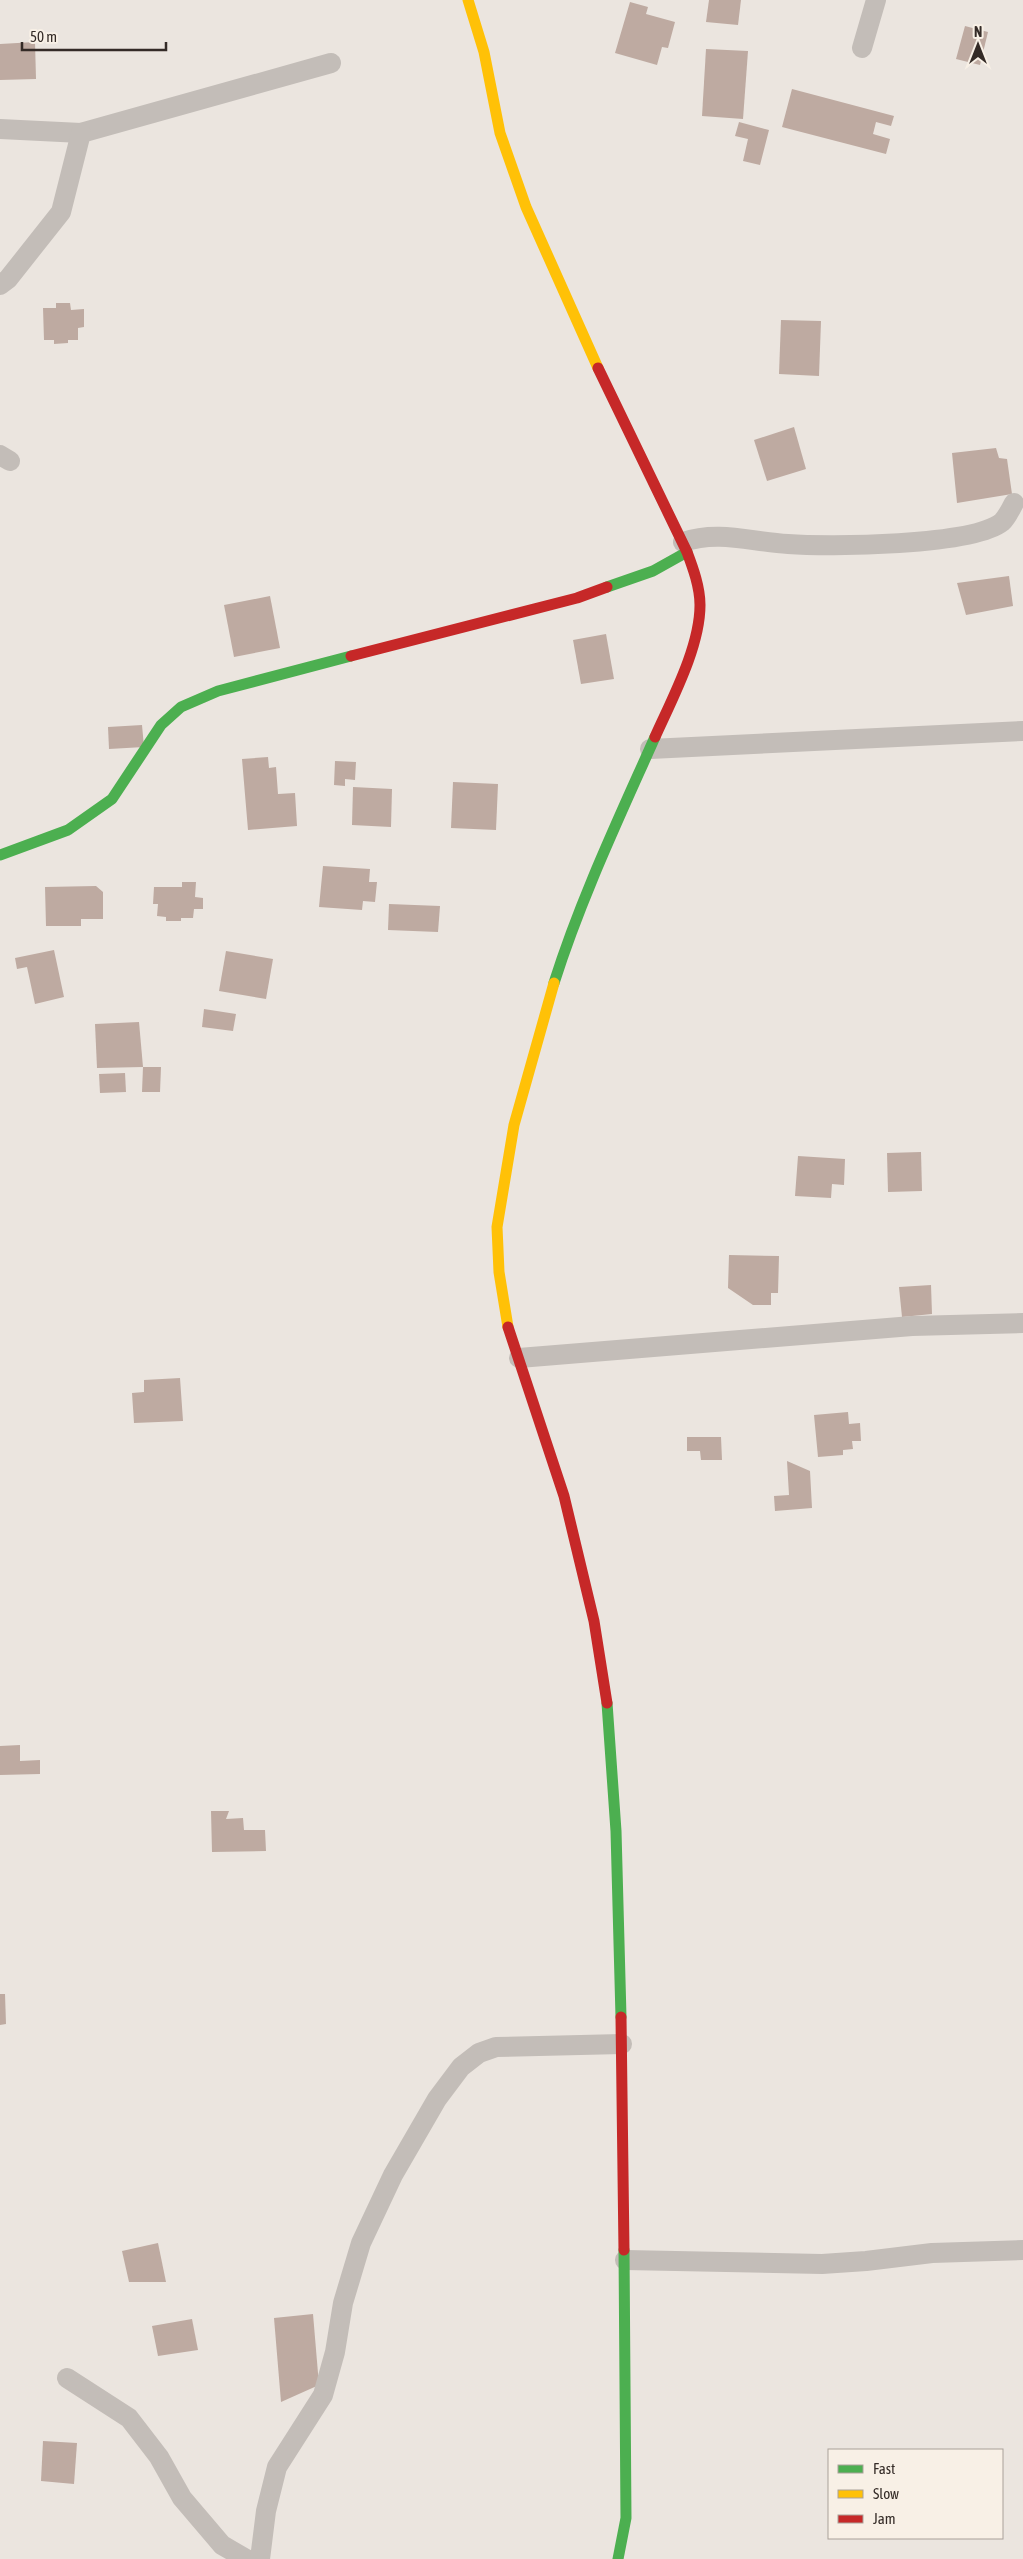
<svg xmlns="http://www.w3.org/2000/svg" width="1023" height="2559" font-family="'Asap Condensed',sans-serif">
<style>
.building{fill:#beaaa1}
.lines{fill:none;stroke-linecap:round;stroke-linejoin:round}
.street{stroke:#c3bdb8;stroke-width:20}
.fast{stroke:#4caf50;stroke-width:11}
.slow{stroke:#ffc107;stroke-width:11}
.jam{stroke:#c62828;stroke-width:11}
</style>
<rect width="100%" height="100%" fill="#ebe5df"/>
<!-- building -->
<g class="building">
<polygon points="709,0 741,0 738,25 706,22"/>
<polygon points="630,2 648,7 646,14 675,22 668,48 662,47 657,65 615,53"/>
<polygon points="965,26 988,32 980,65 956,59"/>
<polygon points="35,42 36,79 0,80 0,44"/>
<polygon points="706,49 748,51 743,119 702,116"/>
<polygon points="792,89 894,116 891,126 876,122 873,134 890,139 886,154 782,127"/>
<polygon points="739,122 769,130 760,165 743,161 748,139 735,136"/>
<polygon points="56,303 70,303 71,310 84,309 84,327 78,328 78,340 68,340 68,343 54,344 54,340 44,340 43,308 56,308"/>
<polygon points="781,320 821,321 819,376 779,374"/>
<polygon points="794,427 806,469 767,481 754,440"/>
<polygon points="996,448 999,458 1007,459 1012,494 957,503 952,453"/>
<polygon points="1009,576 1013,606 966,615 957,583"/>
<polygon points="270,596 280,648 234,657 224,605"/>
<polygon points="606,634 614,679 581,684 573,640"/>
<polygon points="142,725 144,747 109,749 108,727"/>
<polygon points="268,757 269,768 276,767 278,794 295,793 297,826 248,830 242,759"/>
<polygon points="335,761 356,762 355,780 345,779 345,786 334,785"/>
<polygon points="453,782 498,784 496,830 451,828"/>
<polygon points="353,787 392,789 391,827 352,825"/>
<polygon points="323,866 370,869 369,882 377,882 375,902 363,901 362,910 319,907"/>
<polygon points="182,882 196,882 195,897 203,898 203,909 194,909 193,918 181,918 181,921 166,921 166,917 157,916 158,904 153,904 154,887 182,887"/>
<polygon points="96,886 103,892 103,919 81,919 81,926 46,926 45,887"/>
<polygon points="389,904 440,906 438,932 388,930"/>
<polygon points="54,950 64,997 35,1004 27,967 17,969 15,958"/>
<polygon points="226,951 273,959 266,999 219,991"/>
<polygon points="204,1009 236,1014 233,1031 202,1027"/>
<polygon points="139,1022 143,1067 97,1068 95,1024"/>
<polygon points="143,1067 161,1067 160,1092 142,1092"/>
<polygon points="125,1073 126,1092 100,1093 99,1074"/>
<polygon points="921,1152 922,1191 888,1192 887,1153"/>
<polygon points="798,1156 845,1159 844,1185 832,1184 831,1198 795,1196"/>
<polygon points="729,1255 779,1256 778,1293 771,1293 771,1305 753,1305 728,1288"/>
<polygon points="931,1285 932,1314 902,1317 899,1287"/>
<polygon points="180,1378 183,1421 134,1423 132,1393 144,1392 144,1380"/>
<polygon points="848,1412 849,1424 860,1423 861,1441 852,1441 853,1449 843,1450 843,1455 818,1457 814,1415"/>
<polygon points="687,1437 721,1437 722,1460 701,1460 700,1451 687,1451"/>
<polygon points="787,1461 810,1471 812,1508 775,1511 774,1496 789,1495"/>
<polygon points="20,1745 20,1761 40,1760 40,1774 0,1775 0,1746"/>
<polygon points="211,1811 229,1811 226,1819 243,1818 244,1830 265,1830 266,1851 212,1852"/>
<polygon points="0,1994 5,1994 6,2024 0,2025"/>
<polygon points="158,2243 166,2282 129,2282 122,2251"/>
<polygon points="313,2314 319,2385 281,2402 274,2318"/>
<polygon points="192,2319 198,2350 158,2356 152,2326"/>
<polygon points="43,2441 77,2443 74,2484 41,2481"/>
</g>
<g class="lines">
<!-- street -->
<g class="street">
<polyline points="862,48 876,0"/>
<polyline points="0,129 81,133 331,63"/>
<polyline points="0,285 8,279 61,212 81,133"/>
<polyline points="0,455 10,461"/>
<path d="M683,542C719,530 751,542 788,544C828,547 972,546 1002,522C1007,517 1011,509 1014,503"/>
<polyline points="650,749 1023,731"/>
<polyline points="519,1358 912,1326 1023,1323"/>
<polyline points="625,2260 822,2264 866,2261 932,2253 1023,2250"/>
<polyline points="67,2378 129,2418 159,2457 182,2498 222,2545 246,2559"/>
<polyline points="260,2559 266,2511 277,2467 323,2395 335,2352 343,2303 361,2243 393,2175 437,2099 461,2067 479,2053 496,2047 622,2044"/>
</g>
<!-- fast -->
<g class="fast">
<polyline points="607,587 653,571 687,552"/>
<polyline points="0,855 68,830 112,799 161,725 181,707 218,691 351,656"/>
<path d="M554,983C581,898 619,818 655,737"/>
<polyline points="607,1703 616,1831 621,2017"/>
<polyline points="618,2559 626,2518 624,2250"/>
</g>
<!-- slow -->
<g class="slow">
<polyline points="468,0 484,52 500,133 526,207 598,368"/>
<polyline points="508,1327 499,1272 497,1227 514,1125 554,983"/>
</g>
<!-- jam -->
<g class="jam">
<path d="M598,368L687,552C693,568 700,587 700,605C700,647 672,699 655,737"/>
<polyline points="351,656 577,598 607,587"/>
<polyline points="508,1327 564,1496 594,1621 607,1703"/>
<polyline points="621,2017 624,2250"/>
</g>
</g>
<!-- legend -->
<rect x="828" y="2449" width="175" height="90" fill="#f8f0e6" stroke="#aaa19a"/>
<rect x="838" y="2465" width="25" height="8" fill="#4caf50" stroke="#aaa19a"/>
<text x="873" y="2474" font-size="15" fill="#342b27">Fast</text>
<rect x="838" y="2490" width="25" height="8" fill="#ffc107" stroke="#aaa19a"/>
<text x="873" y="2499" font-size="15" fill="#342b27">Slow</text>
<rect x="838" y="2515" width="25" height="8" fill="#c62828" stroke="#aaa19a"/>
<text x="873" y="2524" font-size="15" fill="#342b27">Jam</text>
<!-- north arrow -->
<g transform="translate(978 45)" stroke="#f8f0e6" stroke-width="4" paint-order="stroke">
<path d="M0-4L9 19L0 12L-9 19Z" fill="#342b27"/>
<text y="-8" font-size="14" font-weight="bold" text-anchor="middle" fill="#342b27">N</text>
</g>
<!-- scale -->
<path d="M22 42v8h144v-8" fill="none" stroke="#342b27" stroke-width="2.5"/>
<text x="30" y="42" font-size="15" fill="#342b27" stroke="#f8f0e6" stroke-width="4" paint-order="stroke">50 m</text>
</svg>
